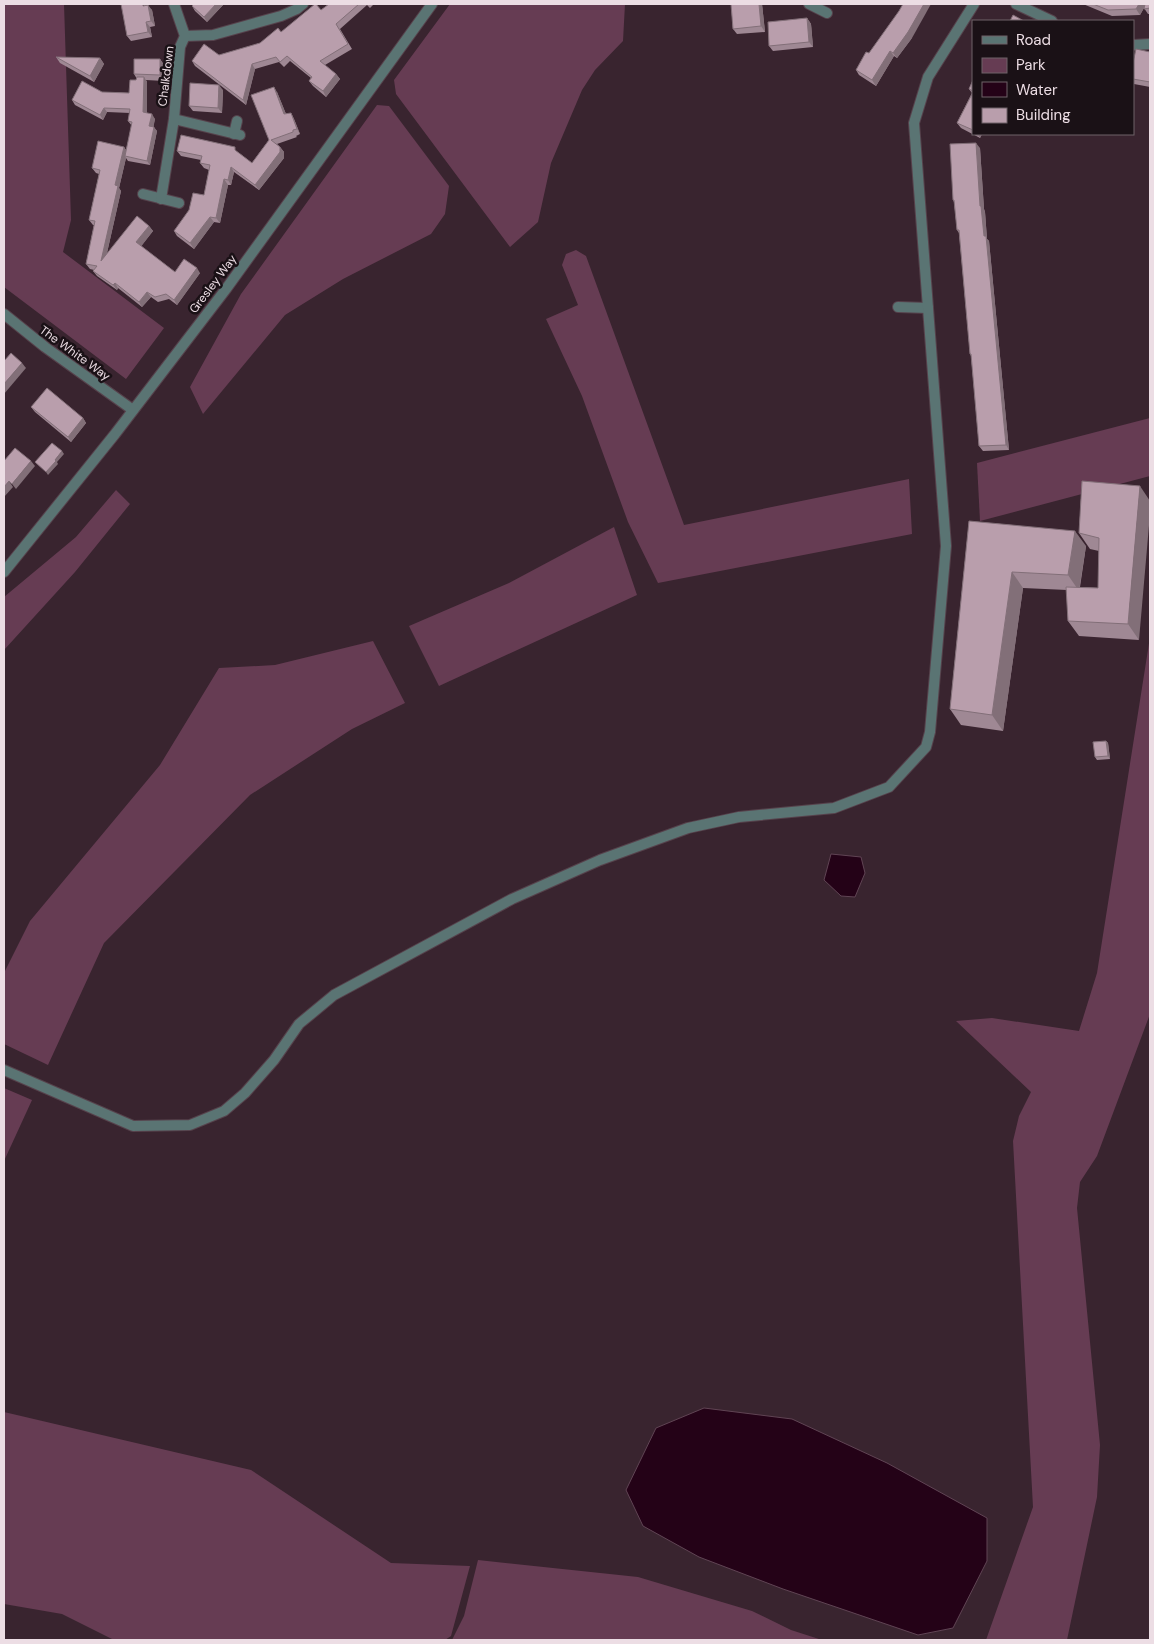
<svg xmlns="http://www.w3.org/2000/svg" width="1154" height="1644" font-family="'DM Sans',sans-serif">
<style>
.green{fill:#663c53}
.water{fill:#240217;stroke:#604454}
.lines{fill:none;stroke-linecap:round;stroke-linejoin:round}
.minor-casing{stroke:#56424c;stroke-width:12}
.tertiary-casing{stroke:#56424c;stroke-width:12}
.minor{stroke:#5a7473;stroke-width:10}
.tertiary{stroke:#5a7473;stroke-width:10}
.wall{fill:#9f8894}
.shaded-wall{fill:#826f78}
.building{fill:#b99eac;stroke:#826f78}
.labels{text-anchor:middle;stroke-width:5;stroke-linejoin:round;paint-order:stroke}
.street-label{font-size:12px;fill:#ecdde4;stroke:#1a1116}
</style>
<rect width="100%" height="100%" fill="#39242f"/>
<!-- green -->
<g class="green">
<polygon points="4,4 64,4 71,220 63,252 164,328 126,379 4,287"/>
<polygon points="450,4 625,4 623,41 595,70 582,90 551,163 538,222 510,247 396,94 394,80"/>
<polygon points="377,105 389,106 449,186 445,214 431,234 343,279 285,315 203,414 190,387 241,294"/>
<polygon points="576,250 586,256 684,525 909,479 912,534 658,583 628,522 582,396 546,319 578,305 562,265 566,254"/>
<polygon points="1150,418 1150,476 980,521 977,463"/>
<polygon points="116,490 130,504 75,572 4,650 4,597 76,537"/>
<polygon points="614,527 637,595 439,686 409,626 509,583"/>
<polygon points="1150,637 1150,1014 1097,1156 1080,1182 1077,1208 1100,1445 1097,1497 1067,1640 986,1640 1033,1507 1013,1141 1019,1116 1031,1092 956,1021 992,1018 1079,1031 1097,973"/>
<polygon points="373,641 405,703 352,729 250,795 104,943 48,1065 4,1044 4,973 30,921 160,765 219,668 275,665"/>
<polygon points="4,1088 32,1100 4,1161"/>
<polygon points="4,1412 251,1470 391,1563 470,1566 451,1636 445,1640 114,1640 62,1614 4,1604"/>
<polygon points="478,1560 638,1577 752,1611 791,1630 822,1640 452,1640 464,1616"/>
</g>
<!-- water -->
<g class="water">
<polygon points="831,854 861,857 865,873 855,897 841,896 824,880"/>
<polygon points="704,1408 792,1419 887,1463 987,1518 987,1561 953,1628 918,1635 783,1589 699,1557 643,1526 626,1490 656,1428"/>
</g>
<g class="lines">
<defs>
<g id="minor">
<polyline points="809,4 827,13"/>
<polyline points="1016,4 1052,21"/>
<polyline points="185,36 213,35 281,16 297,9 303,4"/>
<polyline points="1133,45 1150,44"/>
<polyline points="174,119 240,135"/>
<polyline points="234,134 237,121"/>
<polyline points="143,194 179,203"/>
<polyline points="161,199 174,119 180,47 185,36 174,4"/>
<polyline points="898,307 928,308"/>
</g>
<g id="tertiary">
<polyline points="4,314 45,347 133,410"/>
<polyline points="4,572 115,434 226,289 432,4"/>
<polyline points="4,1070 133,1126 190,1125 224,1111 245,1093 274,1060 299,1024 334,995 512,899 600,860 688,828 739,817 834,808 889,787 926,747 930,732 946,546 914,123 928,77 974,4"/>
</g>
</defs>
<!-- minor casing -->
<use href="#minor" class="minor-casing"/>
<!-- tertiary casing -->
<use href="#tertiary" class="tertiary-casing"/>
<!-- minor -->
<use href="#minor" class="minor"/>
<!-- tertiary -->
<use href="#tertiary" class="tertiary"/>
</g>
<!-- wall -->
<g class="wall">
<polygon points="145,4 145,5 152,10 155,26 150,27 152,37 131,41 127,36"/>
<polygon points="193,4 226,4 224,4 207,22 195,11 192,6 194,4"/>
<polygon points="329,4 374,4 370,8 367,5 340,29 352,49 325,65 336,74 340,79 326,97 313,86 309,81 311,78 290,61 284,67 279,62 255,69 246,105 195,66 192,61 219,55 260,43 281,32 321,10"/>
<polygon points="731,4 762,4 765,32 737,34 733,29"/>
<polygon points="1083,4 1150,4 1150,14 1148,14 1144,8 1140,15 1112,16"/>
<polygon points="807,18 811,24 813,47 773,51 769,46"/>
<polygon points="912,38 897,58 894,56 876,86 859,75 856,70 869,53"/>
<polygon points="1150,52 1150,87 1134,84 1133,83 1133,63"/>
<polygon points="56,57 100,58 104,64 94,82 60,63"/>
<polygon points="160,59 164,65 164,81 146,80 147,82 147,113 155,119 153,127 157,131 150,165 128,161 126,158 119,188 121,191 107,253 149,226 153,231 141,246 175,272 200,273 177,305 169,299 158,302 151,297 142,307 118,288 117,290 97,276 93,271 94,270 90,269 86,264 94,225 93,225 89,220 99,174 96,173 92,168 124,147 126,150 132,126 128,121 130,113 107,112 103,120 75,105 72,100 102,92 129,93 136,80 137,79 134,74"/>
<polygon points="973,80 973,134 982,134 980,138 961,128 957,123 972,93 969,89"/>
<polygon points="223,90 222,113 193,111 189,106"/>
<polygon points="277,92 286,114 291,113 294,119 300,134 296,136 297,137 277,144 280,147 284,152 284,158 259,190 234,172 231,185 228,185 220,223 214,222 194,249 177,236 174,231 204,195 209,170 204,168 200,163 201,160 181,156 177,151 239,153 252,163 269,140"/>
<polygon points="980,148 984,209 985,212 987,239 989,241 1009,450 983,451 979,446 971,356 970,354 959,233 957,230 954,202 953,200"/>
<polygon points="31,407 83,418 86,423 71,442 35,412"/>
<polygon points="1082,481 1139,640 1079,636 1068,621 1067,590 1023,588 1003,731 961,725 950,709 969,521 1086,546 1080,587 1098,588 1099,551 1090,549 1079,533"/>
<polygon points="1106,741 1108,743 1110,759 1097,760 1095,757"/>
</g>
<!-- shaded-wall -->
<g class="shaded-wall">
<polygon points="216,4 224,4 207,22 204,17"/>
<polygon points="759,4 762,4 765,32 761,26"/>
<polygon points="924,4 931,4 912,38 897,58 893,53"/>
<polygon points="1139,4 1146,4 1140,15 1136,9"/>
<polygon points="148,5 152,10 155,26 151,21"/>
<polygon points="807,18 811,24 813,47 809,42"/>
<polygon points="146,22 150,27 152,37 148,32"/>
<polygon points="890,51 894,56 876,86 872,80"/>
<polygon points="100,58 104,64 94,82 90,76"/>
<polygon points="160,59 164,65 164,81 160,75"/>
<polygon points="252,64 255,69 246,105 243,100"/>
<polygon points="336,74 340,79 326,97 323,91"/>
<polygon points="144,77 147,82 147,117 143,112"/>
<polygon points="219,85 223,90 222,113 218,108"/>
<polygon points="274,87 277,92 288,119 284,114"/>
<polygon points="104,108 107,112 103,120 100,115"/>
<polygon points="291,113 294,119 300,134 297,129"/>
<polygon points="152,114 155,119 153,130 149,126"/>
<polygon points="154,127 157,131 150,165 147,161"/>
<polygon points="978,134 982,134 980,138"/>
<polygon points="976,143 980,148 984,209 985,212 987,239 989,241 1009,450 1006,445 984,236 980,206"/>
<polygon points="124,147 127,152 125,156 126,158 119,188 121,191 104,266 101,261 115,185"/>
<polygon points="280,147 284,152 284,158 259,190 255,185"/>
<polygon points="231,167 234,172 231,185 228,180"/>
<polygon points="224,179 228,185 220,223 216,218"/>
<polygon points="210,217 214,222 194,249 190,243"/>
<polygon points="149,226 153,231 140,248 136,242"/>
<polygon points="197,268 200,273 177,305 174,300"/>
<polygon points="115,283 118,288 117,290 113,285"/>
<polygon points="147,292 151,297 142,307 139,302"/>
<polygon points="22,363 26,368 4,394 4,384"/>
<polygon points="83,418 86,423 71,442 68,437"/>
<polygon points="62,451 64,454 57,462 58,464 48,475 46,472"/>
<polygon points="31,461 35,466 16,489 12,484"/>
<polygon points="9,481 13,487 4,497 4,487"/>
<polygon points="1140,486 1150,501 1150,514 1139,640 1128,624"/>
<polygon points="1075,531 1086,546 1079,591 1068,575"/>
<polygon points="1012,572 1023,588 1003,731 992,715"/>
<polygon points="1106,741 1108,743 1110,759 1108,756"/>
</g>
<!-- building -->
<g class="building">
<polygon points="121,4 143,4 143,6 148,5 151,21 146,22 148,32 127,36"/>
<polygon points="194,4 216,4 204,17 192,6"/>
<polygon points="315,4 316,4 321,10 329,4 359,4 336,24 348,44 320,61 336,74 323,91 309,81 312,77 287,56 280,62 276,57 252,64 243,100 192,61 204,44 219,55 260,43 278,28 281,32"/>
<polygon points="731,4 759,4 761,26 733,29"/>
<polygon points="903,4 924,4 908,32 893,53 890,51 872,80 856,70 866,52 869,53 899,11"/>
<polygon points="1093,4 1139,4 1136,9 1108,10"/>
<polygon points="1145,4 1150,4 1150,11 1150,8 1144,9"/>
<polygon points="1013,15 1024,21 1010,21"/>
<polygon points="807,18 809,42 769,46 768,22"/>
<polygon points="1136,49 1150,52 1150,82 1133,79 1133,63"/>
<polygon points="56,57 100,58 90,76"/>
<polygon points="134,59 160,59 160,75 134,74"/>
<polygon points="137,77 144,77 143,112 152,114 149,126 154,127 147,161 125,156 132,122 128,121 130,109 104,108 100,115 72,100 82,81 102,92 129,93 130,80 136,80"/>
<polygon points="973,80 973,91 969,89"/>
<polygon points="190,83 219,85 218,108 189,106"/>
<polygon points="274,87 284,114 291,113 297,129 293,130 293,132 271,140 280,147 280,152 255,185 231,167 228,180 224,179 216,218 210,217 190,243 174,231 189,210 193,193 204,195 210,165 200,163 202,156 177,151 181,135 235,147 235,150 252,163 269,140 251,95"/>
<polygon points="973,92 973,130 957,123"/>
<polygon points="98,141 124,147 115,185 118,186 101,261 137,216 149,226 136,242 175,272 184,259 197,268 174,300 166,294 155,297 147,292 139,302 115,283 113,285 93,271 97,266 86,264 95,221 89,220 100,170 92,168"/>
<polygon points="976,143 980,206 981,206 984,236 986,236 1006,445 979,446 971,354 970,354 959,230 957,230 954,200 953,200 950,144"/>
<polygon points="11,353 22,363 4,384 4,359 5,360"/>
<polygon points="47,388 83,418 68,437 31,407"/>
<polygon points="52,443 62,451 55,460 56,461 46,472 35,462"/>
<polygon points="15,448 31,461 12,484 9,481 4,487 4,461"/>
<polygon points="1082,481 1140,486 1128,624 1068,621 1066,587 1098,588 1099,538 1079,533"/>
<polygon points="969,521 1075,531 1068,575 1012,572 992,715 950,709"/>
<polygon points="1106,741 1108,756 1095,757 1093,742"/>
</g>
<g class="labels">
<!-- street labels -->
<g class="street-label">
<text transform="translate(166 76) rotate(-83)" y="4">Chalkdown</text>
<text transform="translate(213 284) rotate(-53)" y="4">Gresley Way</text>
<text transform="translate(75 353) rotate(36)" y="4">The White Way</text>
</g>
</g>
<!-- border -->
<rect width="1154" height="1644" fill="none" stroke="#ecdde4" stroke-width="10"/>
<!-- legend -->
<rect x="972" y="20" width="162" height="115" fill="#1a1116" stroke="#6e6368"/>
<rect x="982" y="36" width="25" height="8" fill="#5a7473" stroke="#6e6368"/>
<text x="1016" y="45" font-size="15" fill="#ecdde4">Road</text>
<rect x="982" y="58" width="25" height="15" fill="#663c53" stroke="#6e6368"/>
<text x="1016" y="70" font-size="15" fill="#ecdde4">Park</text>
<rect x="982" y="82" width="25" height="15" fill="#240217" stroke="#6e6368"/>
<text x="1016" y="95" font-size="15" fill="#ecdde4">Water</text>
<rect x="982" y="108" width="25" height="15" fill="#b99eac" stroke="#6e6368"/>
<text x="1016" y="120" font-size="15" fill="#ecdde4">Building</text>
</svg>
